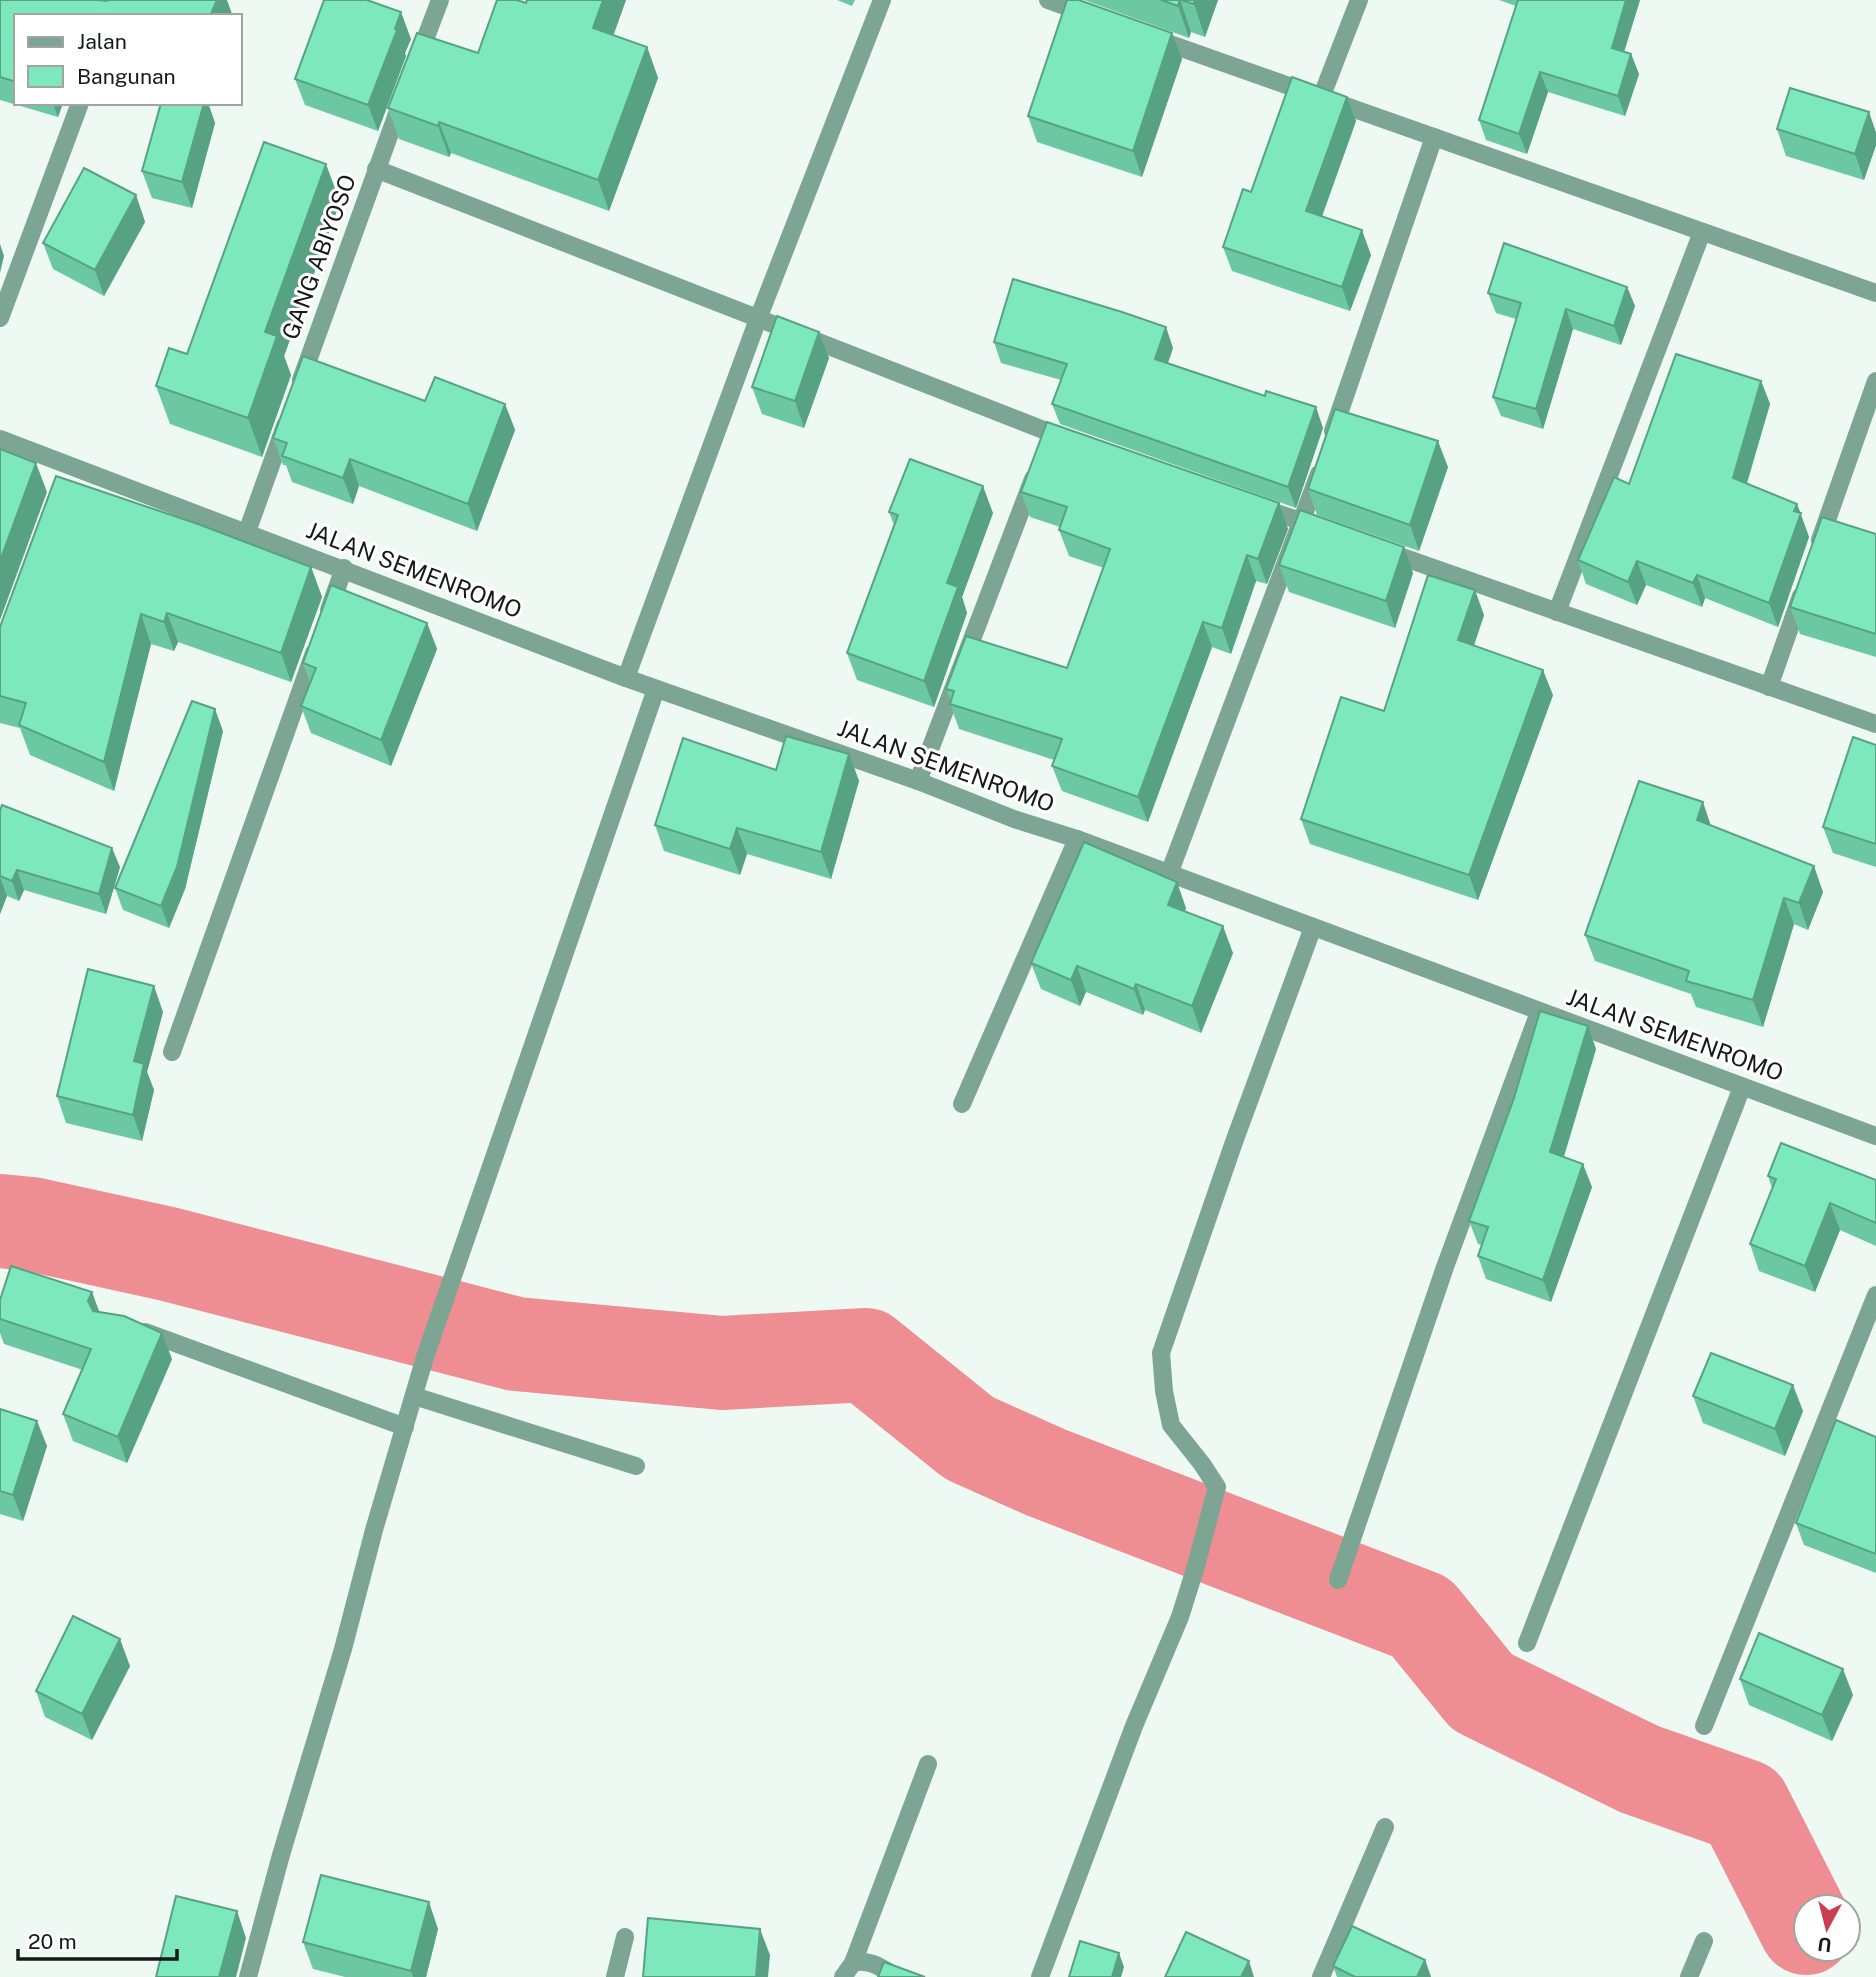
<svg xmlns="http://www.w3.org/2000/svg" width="1876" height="1977" font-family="'Public Sans',sans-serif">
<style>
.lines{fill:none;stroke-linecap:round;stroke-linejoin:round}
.river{stroke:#ee8d92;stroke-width:94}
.minor{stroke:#7ca693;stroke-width:18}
.wall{fill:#6cc8a2}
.shaded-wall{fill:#58a284}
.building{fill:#7de8bc;stroke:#58a284;stroke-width:2}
.labels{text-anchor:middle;stroke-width:6;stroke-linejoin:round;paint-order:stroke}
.street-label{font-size:23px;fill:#161918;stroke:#fff}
</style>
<rect width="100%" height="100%" fill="#eff9f4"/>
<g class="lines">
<!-- river -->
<polyline class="river" points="0,1221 31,1224 168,1254 516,1344 722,1363 866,1355 969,1438 1045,1472 1421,1617 1482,1692 1639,1769 1744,1806 1806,1928"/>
<!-- minor -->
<g class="minor">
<polyline points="1048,0 1087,14"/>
<polyline points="1156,39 1876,293"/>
<polyline points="418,58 440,0"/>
<polyline points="1321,98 1359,0"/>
<polyline points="376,169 1064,438"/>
<polyline points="0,318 80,103"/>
<polyline points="301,380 402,100"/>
<polyline points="1333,431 1434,137"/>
<polyline points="0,439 626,678 918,781 1014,819 1077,839 1876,1136"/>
<polyline points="1262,508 1318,527"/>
<polyline points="247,532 285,426"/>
<polyline points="1820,540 1876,381"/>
<polyline points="1388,552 1876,724"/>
<polyline points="329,610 344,568"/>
<polyline points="1557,612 1702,232"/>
<polyline points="626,678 758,319 882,0"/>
<polyline points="1769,687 1801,596"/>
<polyline points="918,781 1033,479"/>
<polyline points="1169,874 1319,474"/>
<polyline points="172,1052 314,653"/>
<polyline points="962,1104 1077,839"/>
<polyline points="145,1332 405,1427"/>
<polyline points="414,1396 636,1466"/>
<polyline points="1338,1580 1445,1267 1539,1012"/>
<polyline points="1527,1643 1742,1087"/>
<polyline points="1704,1726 1876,1295"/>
<path d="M853,1963C869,1958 883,1969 897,1977"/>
<polyline points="248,1977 281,1855 343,1649 374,1530 425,1357 656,689"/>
<polyline points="615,1977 625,1937"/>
<polyline points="843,1977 853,1963 928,1764"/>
<polyline points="1040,1977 1134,1726 1180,1617 1196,1566 1217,1487 1202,1464 1171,1425 1164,1391 1161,1353 1234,1142 1313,927"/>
<polyline points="1321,1977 1385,1827"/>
<polyline points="1689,1977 1704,1941"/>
</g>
</g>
<!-- wall -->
<g class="wall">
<polygon points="0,0 232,14 232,16 16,16 16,103 63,103 58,117 0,100"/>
<polygon points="527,0 626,0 613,35 647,47 658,78 609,211 451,153 449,157 399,139 388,108 478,53 526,3"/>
<polygon points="837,0 855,0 852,6"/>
<polygon points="1084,0 1218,0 1205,37 1191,32 1189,38"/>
<polygon points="1499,0 1640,0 1624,52 1631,54 1639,74 1625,116 1548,92 1527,154 1486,140 1479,120 1516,6"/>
<polygon points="1172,33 1182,59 1142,177 1037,142 1028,116"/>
<polygon points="411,39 405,53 406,56 378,131 305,105 295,79"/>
<polygon points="1347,97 1356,121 1322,217 1371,255 1350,311 1232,271 1223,247 1251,192"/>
<polygon points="161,103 208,103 215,123 192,208 152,198 142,171"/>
<polygon points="1869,112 1876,133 1876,145 1864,180 1786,156 1777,129"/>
<polygon points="136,195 145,222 104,296 53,269 43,243"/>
<polygon points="340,202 284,356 291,375 262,457 170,424 156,386"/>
<polygon points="1627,287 1635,306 1621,345 1573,329 1543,429 1501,416 1493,397 1516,319 1496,313 1488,293"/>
<polygon points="819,332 829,358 804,428 762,414 752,387"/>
<polygon points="994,342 1173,348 1168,363 1323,428 1296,508 1060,424 1052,404 1061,380 1001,363"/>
<polygon points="1761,381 1770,404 1747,484 1797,504 1809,537 1778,627 1705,598 1702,607 1646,585 1637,605 1586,584 1578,560 1629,484"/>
<polygon points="425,401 505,404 515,430 477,531 359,486 353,504 292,482 286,465 283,465 273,438"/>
<polygon points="1448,467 1419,551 1317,515 1308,489"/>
<polygon points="1021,492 1279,503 1288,529 1267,584 1256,581 1231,654 1212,647 1148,822 1062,791 1052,766 1054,760 959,729 950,704 951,701 946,689 1067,668 1104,568 1069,556 1059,530 1060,527 1030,517"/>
<polygon points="889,512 993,513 962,597 967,613 934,707 857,680 847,653 894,525"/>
<polygon points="1876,534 1876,657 1800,634 1790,607"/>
<polygon points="1279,565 1413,573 1395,628 1289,592"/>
<polygon points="311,567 322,597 291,682 178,642 174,651 151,644 114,791 30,755 20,728 0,723 0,627"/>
<polygon points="1484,615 1474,646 1553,695 1478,900 1310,844 1301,819 1384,711"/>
<polygon points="427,623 437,649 391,766 311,733 301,706 310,683 303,663"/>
<polygon points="223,731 185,889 169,928 123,910 115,888"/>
<polygon points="1876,745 1876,867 1833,853 1823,827"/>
<polygon points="849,754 859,781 831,879 747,854 740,875 664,851 655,825"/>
<polygon points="0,811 120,867 106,914 24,890 19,901 7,896 0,914"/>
<polygon points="1711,825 1823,892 1808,930 1794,924 1763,1027 1696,1007 1691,994 1595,961 1585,935"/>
<polygon points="1186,908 1185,912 1233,953 1201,1033 1145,1010 1143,1015 1086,992 1080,1006 1041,989 1031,963"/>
<polygon points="163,1012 147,1072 154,1090 142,1141 66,1123 57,1096"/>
<polygon points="1596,1049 1564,1157 1592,1187 1551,1302 1486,1279 1478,1256 1482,1245 1478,1244 1469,1221"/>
<polygon points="1768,1176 1876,1180 1876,1246 1840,1230 1815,1292 1759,1271 1750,1244 1772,1188"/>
<polygon points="0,1300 100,1312 172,1359 127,1463 73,1441 63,1414 83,1370 4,1344 0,1333"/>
<polygon points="1693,1396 1803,1411 1785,1456 1703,1423"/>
<polygon points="0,1409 47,1446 23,1521 0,1514"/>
<polygon points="1876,1437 1876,1573 1804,1545 1796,1523"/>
<polygon points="130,1666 92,1740 45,1717 36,1691"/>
<polygon points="1740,1679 1853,1695 1832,1741 1749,1705"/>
<polygon points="438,1929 426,1977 345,1977 313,1969 303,1942"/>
<polygon points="1425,1960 1431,1977 1337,1977 1333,1966"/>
</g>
<!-- shaded-wall -->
<g class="shaded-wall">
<polygon points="218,0 227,0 232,14 232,16 210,16"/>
<polygon points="603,0 626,0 605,59 593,28"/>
<polygon points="1180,0 1191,32 1189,38 1178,6"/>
<polygon points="1195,0 1218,0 1205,37 1194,4"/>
<polygon points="1626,0 1640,0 1619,68 1612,48"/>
<polygon points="401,12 411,39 405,53 406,56 378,131 368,105"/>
<polygon points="1172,33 1182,59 1142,177 1133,151"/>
<polygon points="647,47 658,78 609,211 598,180"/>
<polygon points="1631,54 1639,74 1625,116 1618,96"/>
<polygon points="1540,72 1548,92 1527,154 1519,134"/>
<polygon points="1347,97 1356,121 1315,235 1306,211"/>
<polygon points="53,103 63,103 58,117"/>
<polygon points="204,103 208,103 215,123 192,208 182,182"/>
<polygon points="1869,112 1876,133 1876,145 1864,180 1855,154"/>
<polygon points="439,122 451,153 449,157 438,126"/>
<polygon points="326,164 340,202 284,356 291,375 262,457 248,418 265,332"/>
<polygon points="136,195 145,222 104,296 95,270"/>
<polygon points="1362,230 1371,255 1350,311 1342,287"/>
<polygon points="0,244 4,256 0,273"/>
<polygon points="1627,287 1635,306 1621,345 1614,326"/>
<polygon points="1566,309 1573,329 1543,429 1536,409"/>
<polygon points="1166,327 1173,348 1162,379 1155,359"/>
<polygon points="819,332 829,358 804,428 795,401"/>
<polygon points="1761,381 1770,404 1741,502 1733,478"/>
<polygon points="505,404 515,430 477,531 468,504"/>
<polygon points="1316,407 1323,428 1296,508 1288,487"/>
<polygon points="1438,441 1448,467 1419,551 1410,525"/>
<polygon points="350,459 359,486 353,504 343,478"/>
<polygon points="36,463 47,492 0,620 0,561"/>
<polygon points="983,486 993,513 962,597 967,613 934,707 924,681 947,583"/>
<polygon points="1279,503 1288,529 1267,584 1258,559"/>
<polygon points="1797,504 1809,537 1778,627 1769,603 1794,511"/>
<polygon points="1404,547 1413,573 1395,628 1386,601"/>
<polygon points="1247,555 1256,581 1231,654 1222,628"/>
<polygon points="1637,561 1646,585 1637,605 1628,582"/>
<polygon points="311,567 322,597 291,682 281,653"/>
<polygon points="1697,575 1705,598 1702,607 1693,583"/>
<polygon points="1475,590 1484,615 1467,665 1458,640"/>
<polygon points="167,613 178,642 174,651 164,622"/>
<polygon points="141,614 151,644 114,791 104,762"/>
<polygon points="1203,622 1212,647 1148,822 1138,797"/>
<polygon points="427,623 437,649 391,766 381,740"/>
<polygon points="1543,670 1553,695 1478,900 1469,875"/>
<polygon points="215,709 223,731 185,889 169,928 161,906"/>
<polygon points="849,754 859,781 831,879 821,852"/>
<polygon points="1703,802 1712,829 1697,820"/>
<polygon points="737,828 747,854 740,875 730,849"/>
<polygon points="112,848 120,867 106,914 99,894"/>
<polygon points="1814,866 1823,892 1808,930 1799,903"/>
<polygon points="17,870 24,890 19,901 12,881"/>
<polygon points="0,877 7,896 0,914"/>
<polygon points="1177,882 1186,908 1177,931 1168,905"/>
<polygon points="1784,898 1794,924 1763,1027 1753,1000"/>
<polygon points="1223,926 1233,953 1201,1033 1192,1006"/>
<polygon points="1077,966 1086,992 1080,1006 1071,980"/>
<polygon points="1136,984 1145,1010 1143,1015 1134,989"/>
<polygon points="154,986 163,1012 147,1072 154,1090 142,1141 133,1115 134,1061"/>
<polygon points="1588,1026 1596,1049 1558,1175 1550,1152"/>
<polygon points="1583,1164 1592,1187 1551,1302 1543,1280"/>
<polygon points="1830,1203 1840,1230 1815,1292 1805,1266"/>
<polygon points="92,1292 102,1319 98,1327 88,1301"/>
<polygon points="162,1333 172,1359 127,1463 118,1437"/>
<polygon points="1793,1385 1803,1411 1785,1456 1775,1429"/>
<polygon points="37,1421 47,1446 23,1521 13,1495"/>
<polygon points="120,1639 130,1666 92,1740 82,1714"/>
<polygon points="1843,1669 1853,1695 1832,1741 1822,1715"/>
<polygon points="429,1902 438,1929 426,1977 413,1977 411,1971"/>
<polygon points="237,1911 246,1938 236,1977 219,1977"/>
<polygon points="760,1929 770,1955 768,1977 756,1977"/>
<polygon points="1119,1953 1124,1967 1121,1977 1112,1977"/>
<polygon points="1425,1960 1431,1977 1417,1977"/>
<polygon points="1249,1961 1254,1977 1241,1977"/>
</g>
<!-- building -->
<g class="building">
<polygon points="0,0 99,0 106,1 108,0 217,0 210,16 16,16 16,82 0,77"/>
<polygon points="324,0 367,0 401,12 395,29 397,30 368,105 295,79"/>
<polygon points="497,0 517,0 526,3 527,0 603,0 593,28 647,47 598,180 439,122 438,126 388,108 417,33 478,53"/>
<polygon points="1067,0 1079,0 1172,33 1133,151 1028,116"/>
<polygon points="1161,0 1180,0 1178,6"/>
<polygon points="1181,0 1195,0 1194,4"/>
<polygon points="1518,0 1626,0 1612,48 1631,54 1618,96 1540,72 1519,134 1479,120"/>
<polygon points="1292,77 1347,97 1306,211 1362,230 1342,287 1223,247 1243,189 1251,192"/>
<polygon points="1790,88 1869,112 1855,154 1777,129"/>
<polygon points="161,103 204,103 182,182 142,171"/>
<polygon points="264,142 326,164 265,332 277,336 248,418 156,386 169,348 187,354"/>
<polygon points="84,168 136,195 95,270 43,243"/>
<polygon points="1504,243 1627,287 1614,326 1566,309 1536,409 1493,397 1521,303 1488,293"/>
<polygon points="1013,279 1122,312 1166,327 1155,359 1265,396 1266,391 1316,407 1288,487 1052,404 1067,364 994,342"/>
<polygon points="777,316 819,332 795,401 752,387"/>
<polygon points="1676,354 1761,381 1733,478 1797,504 1794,511 1801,513 1769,603 1697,575 1693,583 1637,561 1628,582 1578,560 1614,477 1629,484"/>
<polygon points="303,356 425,401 435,377 505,404 468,504 350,459 343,478 282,456 287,443 273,438"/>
<polygon points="1335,409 1438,441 1410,525 1308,489"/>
<polygon points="1047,422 1279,503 1258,559 1247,555 1222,628 1203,622 1138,797 1052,766 1062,739 950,704 954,691 946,689 966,636 1067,668 1110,549 1059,530 1067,507 1021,492"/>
<polygon points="0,449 36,463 0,561"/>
<polygon points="910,459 983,486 947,583 958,587 924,681 847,653 898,515 889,512"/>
<polygon points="56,476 198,524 311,567 281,653 167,613 164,622 141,614 104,762 19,725 26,703 0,696 0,627"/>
<polygon points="1300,510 1404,547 1386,601 1279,565"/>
<polygon points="1822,517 1876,534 1876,634 1790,607"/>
<polygon points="1428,575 1475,590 1458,640 1543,670 1469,875 1301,819 1341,697 1384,711"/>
<polygon points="331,585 427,623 381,740 301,706 316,668 303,663"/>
<polygon points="192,701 215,709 177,867 161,906 115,888"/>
<polygon points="786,736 849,754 821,852 737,828 730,849 655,825 683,738 776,770"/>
<polygon points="1853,737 1876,745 1876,844 1823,827"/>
<polygon points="1639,781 1703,802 1697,820 1814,866 1799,903 1784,898 1753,1000 1686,981 1689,971 1585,935"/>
<polygon points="2,805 112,848 99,894 17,870 12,881 0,876 0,811"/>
<polygon points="1084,842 1177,882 1168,905 1223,926 1192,1006 1136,984 1134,989 1077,966 1071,980 1031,963"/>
<polygon points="88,969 154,986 134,1061 144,1064 133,1115 57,1096"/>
<polygon points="1540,1011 1588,1026 1550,1152 1583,1164 1543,1280 1478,1256 1488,1227 1469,1221 1514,1098"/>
<polygon points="1781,1143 1876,1180 1876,1223 1830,1203 1805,1266 1750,1244 1776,1179 1768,1176"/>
<polygon points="11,1266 92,1292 88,1301 93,1311 124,1316 162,1333 118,1437 63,1414 91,1349 0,1319 0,1300"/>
<polygon points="1711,1353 1793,1385 1775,1429 1693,1396"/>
<polygon points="0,1409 37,1421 13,1495 0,1491"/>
<polygon points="1836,1420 1876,1437 1876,1554 1796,1523"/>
<polygon points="73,1616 120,1639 82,1714 36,1691"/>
<polygon points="1759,1633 1843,1669 1822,1715 1740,1679"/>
<polygon points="321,1875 429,1902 411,1971 303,1942"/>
<polygon points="176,1896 237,1911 219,1977 156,1977"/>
<polygon points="648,1918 760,1929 756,1977 643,1977"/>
<polygon points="1352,1926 1425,1960 1417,1977 1355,1977 1333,1966"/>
<polygon points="1186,1932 1249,1961 1241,1977 1165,1977"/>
<polygon points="1080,1941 1119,1953 1112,1977 1069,1977"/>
<polygon points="884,1962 925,1977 878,1977"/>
</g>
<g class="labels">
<!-- street labels -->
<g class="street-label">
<text transform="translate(319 257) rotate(-70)" y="8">GANG ABIYOSO</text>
<text transform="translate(414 570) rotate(21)" y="8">JALAN SEMENROMO</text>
<text transform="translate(946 766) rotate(20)" y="8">JALAN SEMENROMO</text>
<text transform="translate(1675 1035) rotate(20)" y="8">JALAN SEMENROMO</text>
</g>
</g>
<!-- legend -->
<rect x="14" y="14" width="228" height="91" fill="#ffffff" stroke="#a2a3a3" stroke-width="2"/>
<rect x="28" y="37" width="35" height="10" fill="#7ca693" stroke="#a2a3a3" stroke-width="2"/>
<text x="77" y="49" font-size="21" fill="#161918">Jalan</text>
<rect x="28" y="66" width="35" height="21" fill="#7de8bc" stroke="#a2a3a3" stroke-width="2"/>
<text x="77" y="84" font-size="21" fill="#161918">Bangunan</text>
<!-- north arrow -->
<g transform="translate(1827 1928) rotate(187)"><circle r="33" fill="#ffffff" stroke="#a2a3a3" stroke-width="2"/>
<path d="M0-5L12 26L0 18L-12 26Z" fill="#cd3d52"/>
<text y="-10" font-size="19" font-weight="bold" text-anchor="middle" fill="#161918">U</text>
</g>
<!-- scale -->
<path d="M18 1949v10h159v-10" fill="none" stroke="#161918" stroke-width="3.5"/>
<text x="28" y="1949" font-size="21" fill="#161918" stroke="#ffffff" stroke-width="5" paint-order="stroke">20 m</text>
</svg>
